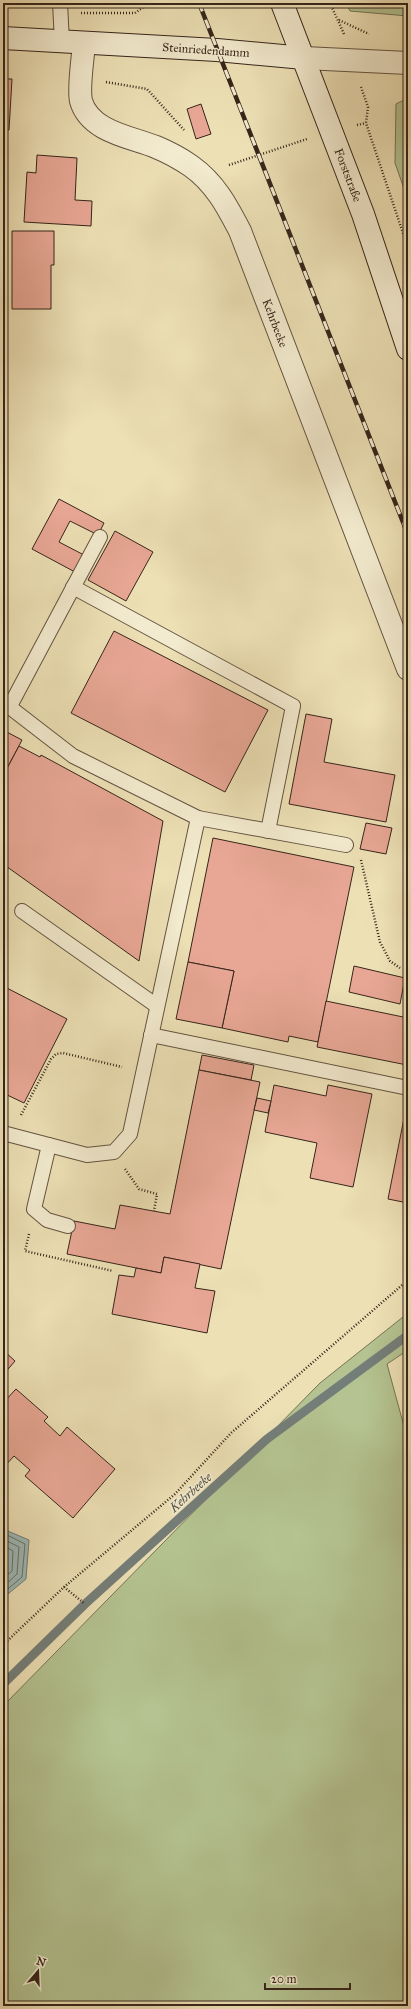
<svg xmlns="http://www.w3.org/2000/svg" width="411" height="2009" font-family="'IM FELL Great Primer',serif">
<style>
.green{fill:#b4c391;stroke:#757456}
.water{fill:#9dbab8;stroke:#747e79}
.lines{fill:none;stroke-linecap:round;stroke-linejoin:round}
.shore{stroke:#6a7069;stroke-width:1}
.stream{stroke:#747e79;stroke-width:9}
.building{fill:#e8a795;stroke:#36251a}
.lane-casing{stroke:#645441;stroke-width:16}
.street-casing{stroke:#645441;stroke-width:24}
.secondary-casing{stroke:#36251a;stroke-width:24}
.path{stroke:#36251a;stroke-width:2.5;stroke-dasharray:1 2;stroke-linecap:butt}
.lane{stroke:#f3ebcf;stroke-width:14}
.street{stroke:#f3ebcf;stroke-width:22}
.secondary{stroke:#f3ebcf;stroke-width:22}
.rail-casing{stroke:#36251a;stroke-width:4.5}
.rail{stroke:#f3ebcf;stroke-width:3;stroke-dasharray:9;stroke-linecap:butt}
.labels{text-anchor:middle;stroke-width:3;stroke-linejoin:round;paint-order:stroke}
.street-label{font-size:12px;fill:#36251a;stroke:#f3ebcf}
.water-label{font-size:13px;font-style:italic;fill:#555249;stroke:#f3ebcf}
</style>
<rect width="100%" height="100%" fill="#ede0b5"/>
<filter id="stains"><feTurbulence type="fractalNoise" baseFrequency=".005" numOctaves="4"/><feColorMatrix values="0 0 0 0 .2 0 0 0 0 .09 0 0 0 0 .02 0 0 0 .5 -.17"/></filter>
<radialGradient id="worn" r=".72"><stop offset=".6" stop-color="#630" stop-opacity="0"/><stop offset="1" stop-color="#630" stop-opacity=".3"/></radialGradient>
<!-- green -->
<g class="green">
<polygon points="346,3 408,3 408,16 350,11"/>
<polygon points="408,98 408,200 395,163 396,104"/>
<polygon points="408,1313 408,1350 387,1364 408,1441 408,2006 3,2006 3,1706 320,1383"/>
</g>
<!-- water -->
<polygon class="water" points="3,1529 29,1540 26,1579 3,1598"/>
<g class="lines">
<!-- shore -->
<g class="shore">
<polyline points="3,1533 25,1544 22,1577 3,1593"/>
<polyline points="3,1539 19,1547 17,1574 3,1587"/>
<polyline points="3,1545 13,1551 12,1571 3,1579"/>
</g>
<!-- stream -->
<polyline class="stream" points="3,1684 85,1604 267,1439 408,1335"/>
</g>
<!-- building -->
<g class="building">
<polygon points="3,79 12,79 9,130 3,130"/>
<polygon points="201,104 211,134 196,139 187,109"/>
<polygon points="37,155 77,158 75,200 92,201 91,226 24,222 27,172 36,173"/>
<polygon points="12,231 54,231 54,265 51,265 51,309 12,309"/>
<polygon points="59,499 104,523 98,535 70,521 59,542 84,555 75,572 32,549"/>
<polygon points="115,531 153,552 126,601 88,580"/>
<polygon points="114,631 268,710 225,792 71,713"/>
<polygon points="306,714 332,719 324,762 395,775 386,822 289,804"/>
<polygon points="3,730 22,740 3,776"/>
<polygon points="19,746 40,757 41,755 163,821 139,961 3,864 3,776"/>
<polygon points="366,823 392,828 386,854 360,849"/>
<polygon points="213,838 354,867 318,1042 289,1036 288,1042 222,1028 234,971 188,962"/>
<polygon points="188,962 234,971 222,1028 176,1019"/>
<polygon points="354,966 405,978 400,1004 349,992"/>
<polygon points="3,986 67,1019 24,1103 3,1093"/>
<polygon points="326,1001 408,1018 407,1065 317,1047"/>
<polygon points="202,1055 254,1065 251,1080 199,1070"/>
<polygon points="199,1070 260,1082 221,1269 164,1257 161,1273 67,1254 74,1221 115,1229 120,1205 170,1214"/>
<polygon points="274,1085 326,1096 328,1085 372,1094 353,1187 310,1178 317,1143 265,1132"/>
<polygon points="257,1098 271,1101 268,1113 254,1110"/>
<polygon points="408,1098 408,1203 388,1199"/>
<polygon points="164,1257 200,1264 195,1288 215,1291 207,1333 112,1314 119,1275 134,1277 136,1268 161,1273"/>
<polygon points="3,1350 15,1361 3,1375"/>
<polygon points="16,1389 48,1417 44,1421 60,1436 67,1427 115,1469 73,1518 25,1476 30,1470 14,1456 3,1468 3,1403"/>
</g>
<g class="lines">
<defs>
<g id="lane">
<polyline points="60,3 62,42"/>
<polyline points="73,587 293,706 268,831"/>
<polyline points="3,702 73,756 198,818 130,1134 114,1152 87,1155 3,1133"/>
<polyline points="10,706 100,537"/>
<polyline points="198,818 346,845"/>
<polyline points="22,911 157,1006"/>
<polyline points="151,1035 408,1088"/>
<polyline points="49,1145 34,1209 47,1220 68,1226"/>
</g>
<g id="street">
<path d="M84,43C83,58 78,88 81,101C90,132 131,137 156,147C168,152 181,159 191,166C215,183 227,206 240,231L408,669"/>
<polyline points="304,58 408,63"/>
</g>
<g id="secondary">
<polyline points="282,3 363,214 408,349"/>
<polyline points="3,38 217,50 304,58"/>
</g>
</defs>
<!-- lane casing -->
<use href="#lane" class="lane-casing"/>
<!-- street casing -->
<use href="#street" class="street-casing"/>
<!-- secondary casing -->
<use href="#secondary" class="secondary-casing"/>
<!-- path -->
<g class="path">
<polyline points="330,3 344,34"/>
<polyline points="81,13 135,13 149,3"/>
<polyline points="339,20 369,34"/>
<polyline points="106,82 147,89 184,130"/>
<polyline points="361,87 368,107 366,123 408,248"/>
<polyline points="357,125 366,123"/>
<polyline points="229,165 307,139"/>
<polyline points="361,860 380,942 390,961 400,968"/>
<polyline points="21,1115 51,1059 56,1054 63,1053 122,1067"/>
<polyline points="125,1169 139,1189 157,1194 154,1211"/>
<polyline points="29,1234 25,1251 113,1271"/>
<polyline points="64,1587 85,1604"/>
<polyline points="3,1645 64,1587 175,1494 231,1433 408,1280"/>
</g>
<!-- lane -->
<use href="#lane" class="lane"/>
<!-- street -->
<use href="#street" class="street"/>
<!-- secondary -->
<use href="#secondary" class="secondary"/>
<defs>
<polyline id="rail" points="199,3 408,535"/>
</defs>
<!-- rail casing -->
<use href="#rail" class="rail-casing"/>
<!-- rail -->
<use href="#rail" class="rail"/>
</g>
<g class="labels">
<!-- street labels -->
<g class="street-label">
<text transform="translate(206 50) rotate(4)" y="4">Steinriedendamm</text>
<text transform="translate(348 175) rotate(69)" y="4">Forststraße</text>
<text transform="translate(275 323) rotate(69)" y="4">Kehrbeeke</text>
</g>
<!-- water labels -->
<g class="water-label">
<text transform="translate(190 1492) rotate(-42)" y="5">Kehrbeeke</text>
</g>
</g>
<!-- margin -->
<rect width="411" height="2009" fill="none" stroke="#ede0b5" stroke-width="16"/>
<rect x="4" y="4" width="403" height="2001" fill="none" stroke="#36251a" stroke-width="2"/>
<rect x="8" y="8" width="395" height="1993" fill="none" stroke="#36251a"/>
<!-- north arrow -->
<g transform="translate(38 1971) rotate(19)" stroke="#f3ebcf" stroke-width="3" paint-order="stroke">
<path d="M0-3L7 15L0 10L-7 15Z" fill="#36251a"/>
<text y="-6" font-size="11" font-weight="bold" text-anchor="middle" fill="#36251a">N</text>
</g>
<!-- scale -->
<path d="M265 1983v6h85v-6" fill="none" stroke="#36251a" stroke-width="2"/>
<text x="271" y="1983" font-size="12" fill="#36251a" stroke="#f3ebcf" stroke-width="3" paint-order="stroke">20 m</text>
<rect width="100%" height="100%" filter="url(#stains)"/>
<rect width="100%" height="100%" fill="url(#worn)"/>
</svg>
